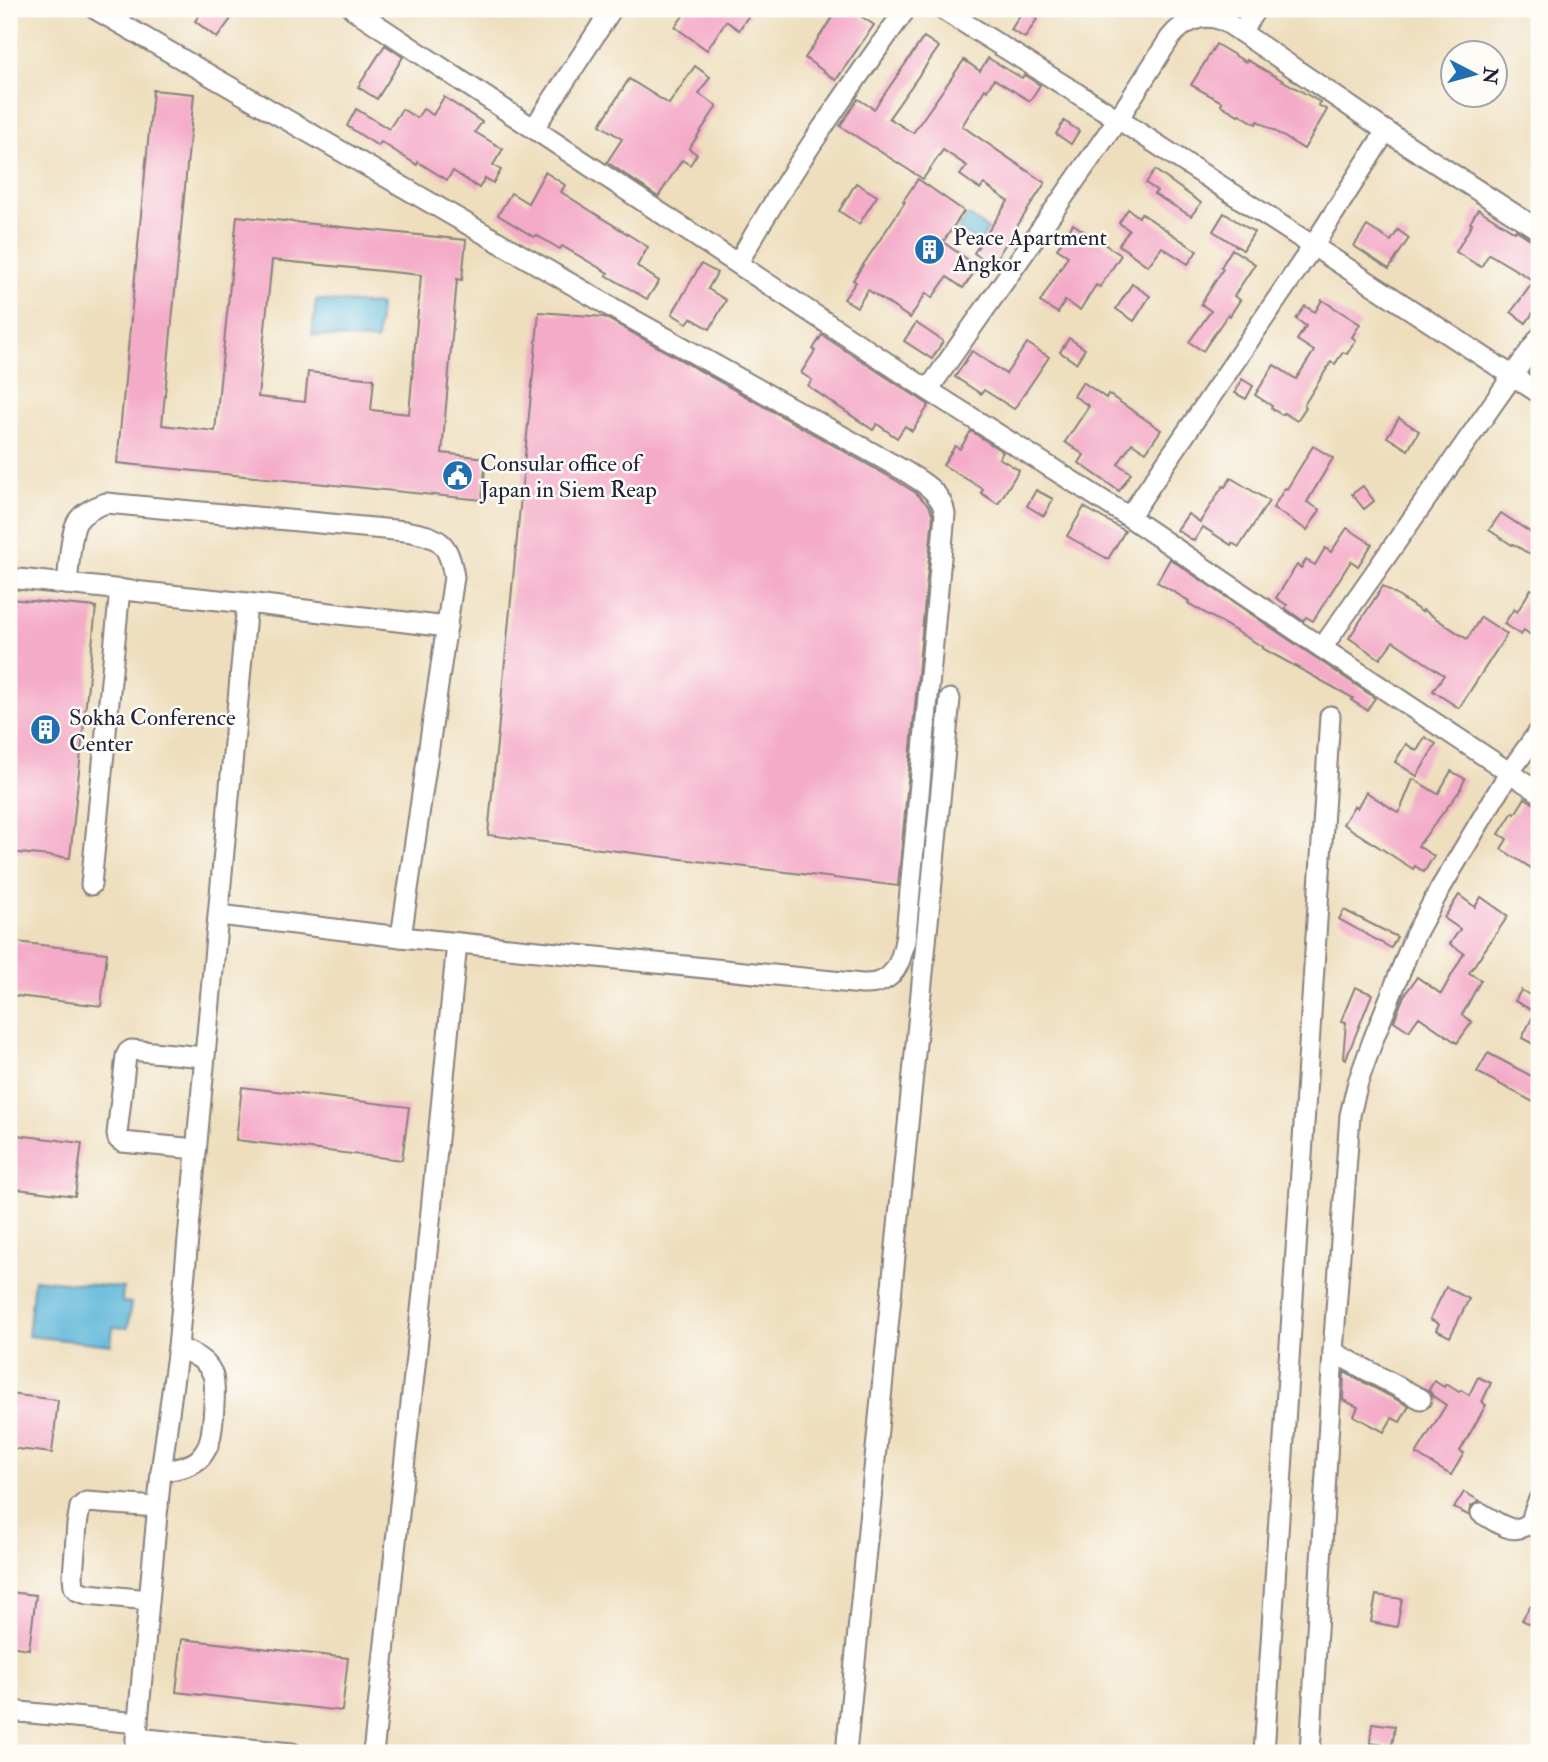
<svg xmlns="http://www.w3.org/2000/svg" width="1548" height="1762" font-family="'IM FELL Double Pica',serif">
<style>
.water{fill:#5bb6d9;stroke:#3e6c8a;stroke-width:2}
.building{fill:#f4abc8;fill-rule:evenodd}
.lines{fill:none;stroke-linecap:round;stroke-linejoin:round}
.minor-casing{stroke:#88807c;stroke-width:23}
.minor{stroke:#fff;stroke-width:19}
.labels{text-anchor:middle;stroke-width:5;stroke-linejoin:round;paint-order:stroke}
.poi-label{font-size:23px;fill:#22223b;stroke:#fdfcf7;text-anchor:start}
</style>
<rect width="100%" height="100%" fill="#fdfcf7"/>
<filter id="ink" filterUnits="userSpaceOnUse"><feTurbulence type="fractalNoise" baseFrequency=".0143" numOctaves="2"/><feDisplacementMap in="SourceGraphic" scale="14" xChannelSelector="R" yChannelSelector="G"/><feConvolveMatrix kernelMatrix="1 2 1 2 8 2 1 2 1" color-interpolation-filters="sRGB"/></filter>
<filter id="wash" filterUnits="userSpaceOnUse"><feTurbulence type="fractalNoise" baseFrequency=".00686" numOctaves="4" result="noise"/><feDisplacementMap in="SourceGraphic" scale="28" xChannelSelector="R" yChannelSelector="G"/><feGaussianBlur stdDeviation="1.57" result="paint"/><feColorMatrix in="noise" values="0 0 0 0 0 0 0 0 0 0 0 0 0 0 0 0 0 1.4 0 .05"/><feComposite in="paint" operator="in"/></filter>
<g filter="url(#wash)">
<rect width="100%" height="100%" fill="#eedebd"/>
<!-- water -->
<g class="water">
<polygon points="968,215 988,229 979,243 958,229"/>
<polygon points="316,300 380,305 377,341 312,335"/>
<polygon points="34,1279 123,1288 122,1302 131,1303 128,1328 113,1327 111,1345 28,1336"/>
</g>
<g id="blocks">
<!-- building -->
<g class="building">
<polygon points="204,9 238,9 217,38 195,21"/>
<polygon points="688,9 753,9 739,30 726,21 707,50 675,27"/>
<polygon points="838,9 850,9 874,25 836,80 805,58"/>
<polygon points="1023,10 1037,19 1025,38 1011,30"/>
<polygon points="924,37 939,47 889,118 913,133 964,60 980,71 988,58 1022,78 1024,75 1040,85 1030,101 994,79 987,91 985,89 962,126 1045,183 992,265 974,253 1008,201 984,184 980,189 960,175 967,166 943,150 923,179 840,126 858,99 874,109"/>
<polygon points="1216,44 1246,62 1247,60 1320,102 1318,105 1327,110 1304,149 1258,121 1256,124 1239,114 1238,115 1221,105 1222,102 1191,85"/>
<polygon points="385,45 403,57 377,99 358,87"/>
<polygon points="695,66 710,77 699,94 717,106 689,149 697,154 690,165 682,160 658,197 607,162 622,139 600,125 629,79 669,104"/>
<path d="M153,90L194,94L162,425L215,431L237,216L466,240L462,280L457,279L442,453L486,458L482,500L117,463ZM272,260L421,275L409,414L371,410L374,379L308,372L305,402L258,397Z"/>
<polygon points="444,97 482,122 475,132 503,149 493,165 501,170 493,183 485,178 479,188 453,171 447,180 418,162 417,165 381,142 378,146 347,126 356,109 389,129 402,109 417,118 423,109 433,115"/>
<polygon points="1064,121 1079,131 1071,144 1056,134"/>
<polygon points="1155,170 1201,203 1191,216 1154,194 1157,191 1146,183"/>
<polygon points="545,172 565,185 561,192 648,247 637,266 659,281 647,299 606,275 608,273 562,246 560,249 536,235 534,237 498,215 511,193 528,203"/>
<polygon points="918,179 964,211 943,242 978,267 963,288 947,277 932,298 926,293 910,318 868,290 857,307 844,299 856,282 853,280 905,202 903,201"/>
<polygon points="856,183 877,196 859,224 839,211"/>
<polygon points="1128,209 1139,217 1141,213 1197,251 1188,264 1162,247 1148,266 1119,245 1129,230 1119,223"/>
<polygon points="1478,209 1515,232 1516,230 1532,240 1539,242 1539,304 1526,323 1511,312 1534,281 1489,254 1481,267 1456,252 1472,224 1470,223"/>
<polygon points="1224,213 1254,232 1243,250 1213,231"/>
<polygon points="1073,224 1121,255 1100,287 1096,285 1080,310 1065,301 1058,313 1040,302 1068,256 1057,249"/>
<polygon points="1367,226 1391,241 1398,230 1409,238 1389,269 1354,246"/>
<polygon points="1232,249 1255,264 1234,296 1240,300 1230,316 1228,314 1203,351 1189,342 1211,311 1201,304 1223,269 1221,267"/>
<polygon points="701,264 717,273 708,289 726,300 710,329 691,318 687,323 672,314"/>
<polygon points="1132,284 1150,296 1134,321 1116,309"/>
<polygon points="1322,300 1360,324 1352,337 1356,340 1347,354 1343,352 1335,364 1331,362 1304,405 1306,407 1297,421 1284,413 1282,415 1271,408 1272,406 1255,395 1274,365 1296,379 1314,351 1297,340 1306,326 1296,319 1305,306 1315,312"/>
<polygon points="539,312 604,317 897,481 916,493 929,506 933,515 898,886 488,835"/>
<polygon points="916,323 943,341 932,359 904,341"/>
<polygon points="822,335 929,405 912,431 905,426 897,438 877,424 873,430 808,386 812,380 801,373 815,351 813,349"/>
<polygon points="1069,338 1085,349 1076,363 1060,352"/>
<polygon points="1027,343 1049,357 1014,409 984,390 981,394 955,377 972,351 1006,374"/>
<polygon points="1242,379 1253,386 1246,399 1235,393"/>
<polygon points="1083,382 1106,398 1108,394 1161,430 1146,452 1132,443 1118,464 1131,473 1119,491 1079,463 1084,455 1065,442 1089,406 1074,396"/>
<polygon points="1399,418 1419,431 1408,450 1387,437"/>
<polygon points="971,431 1003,452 999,458 1019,470 998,504 981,493 983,489 943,465 955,446 960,449"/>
<polygon points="1313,446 1333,458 1307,502 1320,510 1307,530 1273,508 1285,488 1287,489"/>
<polygon points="1231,478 1269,501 1239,547 1232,543 1231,545 1203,527 1194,541 1177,530 1188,514 1200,522 1223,486 1225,487"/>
<polygon points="1363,486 1374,501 1364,509 1352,494"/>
<polygon points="1036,490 1053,499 1044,516 1027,506"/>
<polygon points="1084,507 1125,531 1108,559 1067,536"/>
<polygon points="1501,513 1539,538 1539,560 1513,544 1512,545 1489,530"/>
<polygon points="1347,528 1372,544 1358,566 1351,561 1313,621 1306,617 1303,621 1285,608 1287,605 1276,598 1297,565 1301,568 1306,560 1315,565 1325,548 1331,552"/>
<polygon points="1170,559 1375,698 1367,710 1351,700 1353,698 1262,648 1263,647 1188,603 1189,601 1157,582"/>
<polygon points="1383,586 1422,612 1423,610 1467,639 1481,617 1507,634 1459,708 1433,691 1444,675 1393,641 1380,659 1349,638"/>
<polygon points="1531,589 1539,594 1539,623 1531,635 1524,630 1521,635 1504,624 1514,609 1517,612"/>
<polygon points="9,599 96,607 70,858 9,852"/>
<polygon points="1425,737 1436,744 1417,776 1395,762 1406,744 1417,751"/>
<polygon points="1451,771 1465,779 1460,789 1461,789 1418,846 1434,856 1424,872 1415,866 1413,869 1343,824 1354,806 1357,808 1366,792 1399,813 1413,779 1438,794"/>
<polygon points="1525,798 1533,803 1539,804 1539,873 1501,849 1507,839 1499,834 1513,812 1515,814"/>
<polygon points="1459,895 1475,907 1481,897 1508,916 1469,973 1481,980 1462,1015 1472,1022 1457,1043 1419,1017 1409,1031 1394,1021 1404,996 1417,977 1441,994 1464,953 1450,944 1460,929 1444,918"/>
<polygon points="1344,910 1397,937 1391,948 1339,919"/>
<polygon points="9,941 107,953 101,1006 9,995"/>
<polygon points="1355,987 1372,994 1346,1059 1343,1058 1346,1022 1341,1021"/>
<polygon points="1521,990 1539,1000 1539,1047 1522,1038 1535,1012 1515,1001"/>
<polygon points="1488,1053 1539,1080 1539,1105 1477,1072"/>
<polygon points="242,1087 409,1107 402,1160 236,1140"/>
<polygon points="9,1134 82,1143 75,1196 9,1188"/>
<polygon points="1446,1287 1469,1299 1450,1337 1436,1330 1439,1324 1430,1319"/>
<polygon points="1344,1372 1409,1406 1400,1422 1392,1418 1384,1432 1354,1416 1358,1407 1343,1400"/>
<polygon points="1478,1377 1491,1383 1482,1402 1486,1405 1460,1451 1464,1453 1451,1475 1416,1454 1446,1405 1433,1396 1429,1390 1434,1381 1444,1387 1446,1384 1459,1392 1461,1390 1469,1395"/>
<polygon points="9,1394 58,1400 52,1453 9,1448"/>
<polygon points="1464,1492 1480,1501 1471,1506 1469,1512 1470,1516 1454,1508"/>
<polygon points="9,1592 36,1595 29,1649 9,1646"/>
<polygon points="1376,1595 1402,1599 1397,1627 1371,1622"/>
<polygon points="1530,1606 1539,1611 1539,1630 1522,1620"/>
<polygon points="182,1639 348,1658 342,1711 176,1692"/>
<polygon points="1372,1723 1395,1726 1392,1746 1370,1743"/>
</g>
</g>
</g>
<g filter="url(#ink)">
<use href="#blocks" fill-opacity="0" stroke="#88807c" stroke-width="2"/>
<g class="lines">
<defs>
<g id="minor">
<path d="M95,9L625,315L903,470C921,481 942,492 945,514L906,934C902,961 895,986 862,984L401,937L219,915"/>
<polyline points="353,9 928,390 1129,517 1322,648 1539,792"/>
<polyline points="942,9 1118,119 1539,393"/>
<polyline points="1241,32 1256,9"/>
<polyline points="534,128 612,9"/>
<path d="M738,263C788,174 847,91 906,9"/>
<path d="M928,390L1118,119L1170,38C1182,23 1202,12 1221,20C1228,23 1235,28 1241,32L1386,131L1539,230"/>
<polyline points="1129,517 1313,246 1386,131"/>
<polyline points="9,578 247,603 447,627"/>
<path d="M67,584C69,569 70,534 77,522C83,512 95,507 106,503L405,531C440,537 448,541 454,577L401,937"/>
<polyline points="1322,648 1539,338"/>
<polyline points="91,885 120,589"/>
<polyline points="196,1149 122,1142 118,1139 117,1134 126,1056 128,1052 131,1050 204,1057"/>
<polyline points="1333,1352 1421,1399"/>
<path d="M161,1472C174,1469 192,1467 201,1457C204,1453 208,1447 209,1443C213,1431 217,1383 212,1373C206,1359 190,1353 178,1347"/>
<path d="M1481,1513C1499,1523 1513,1538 1532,1521"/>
<path d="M1538,1530C1527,1522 1535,1509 1539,1499"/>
<polyline points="149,1600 87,1594 78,1591 74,1587 73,1576 77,1525 80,1507 86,1502 158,1507"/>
<polyline points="9,1711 138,1723"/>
<polyline points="136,1738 292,1753"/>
<polyline points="135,1753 161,1472 178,1347 247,603"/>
<polyline points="372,1753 374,1745 424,1283 457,943"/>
<polyline points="846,1753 950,699"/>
<polyline points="1264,1753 1330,716"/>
<polyline points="1310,1753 1333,1352 1350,1115 1358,1082 1373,1040 1415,935 1440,889 1509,773 1539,731"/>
</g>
</defs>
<!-- minor casing -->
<use href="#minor" class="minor-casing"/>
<!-- minor -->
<use href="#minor" class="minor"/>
</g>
</g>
<!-- icons -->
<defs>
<symbol id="building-disc" viewBox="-11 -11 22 22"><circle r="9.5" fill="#1f6fb2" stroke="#fdfcf7"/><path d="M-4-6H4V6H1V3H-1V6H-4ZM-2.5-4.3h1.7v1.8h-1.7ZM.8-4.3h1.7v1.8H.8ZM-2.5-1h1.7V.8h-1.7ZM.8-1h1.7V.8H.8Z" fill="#fff"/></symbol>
<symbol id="civic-disc" viewBox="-11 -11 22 22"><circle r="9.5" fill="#1f6fb2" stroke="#fdfcf7"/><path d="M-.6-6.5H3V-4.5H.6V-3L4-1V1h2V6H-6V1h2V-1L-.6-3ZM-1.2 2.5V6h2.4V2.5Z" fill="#fff"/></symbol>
</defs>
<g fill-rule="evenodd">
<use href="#building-disc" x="912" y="232" width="35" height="35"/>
<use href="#civic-disc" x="440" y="458" width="35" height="35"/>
<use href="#building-disc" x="28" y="712" width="35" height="35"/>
</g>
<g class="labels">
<!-- poi labels -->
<g class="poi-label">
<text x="953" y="245">Peace Apartment<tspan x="953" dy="26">Angkor</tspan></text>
<text x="480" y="471">Consular office of<tspan x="480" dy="26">Japan in Siem Reap</tspan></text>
<text x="69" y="725">Sokha Conference<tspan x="69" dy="26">Center</tspan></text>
</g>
</g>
<!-- margin -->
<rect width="1548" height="1762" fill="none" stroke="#fdfcf7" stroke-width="35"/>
<!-- north arrow -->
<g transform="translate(1474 74) rotate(96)"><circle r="33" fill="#fdfcf7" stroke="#a5a5ac" stroke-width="2"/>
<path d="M0-5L12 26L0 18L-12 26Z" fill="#1f6fb2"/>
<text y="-10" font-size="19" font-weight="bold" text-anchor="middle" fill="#22223b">N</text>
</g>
</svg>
